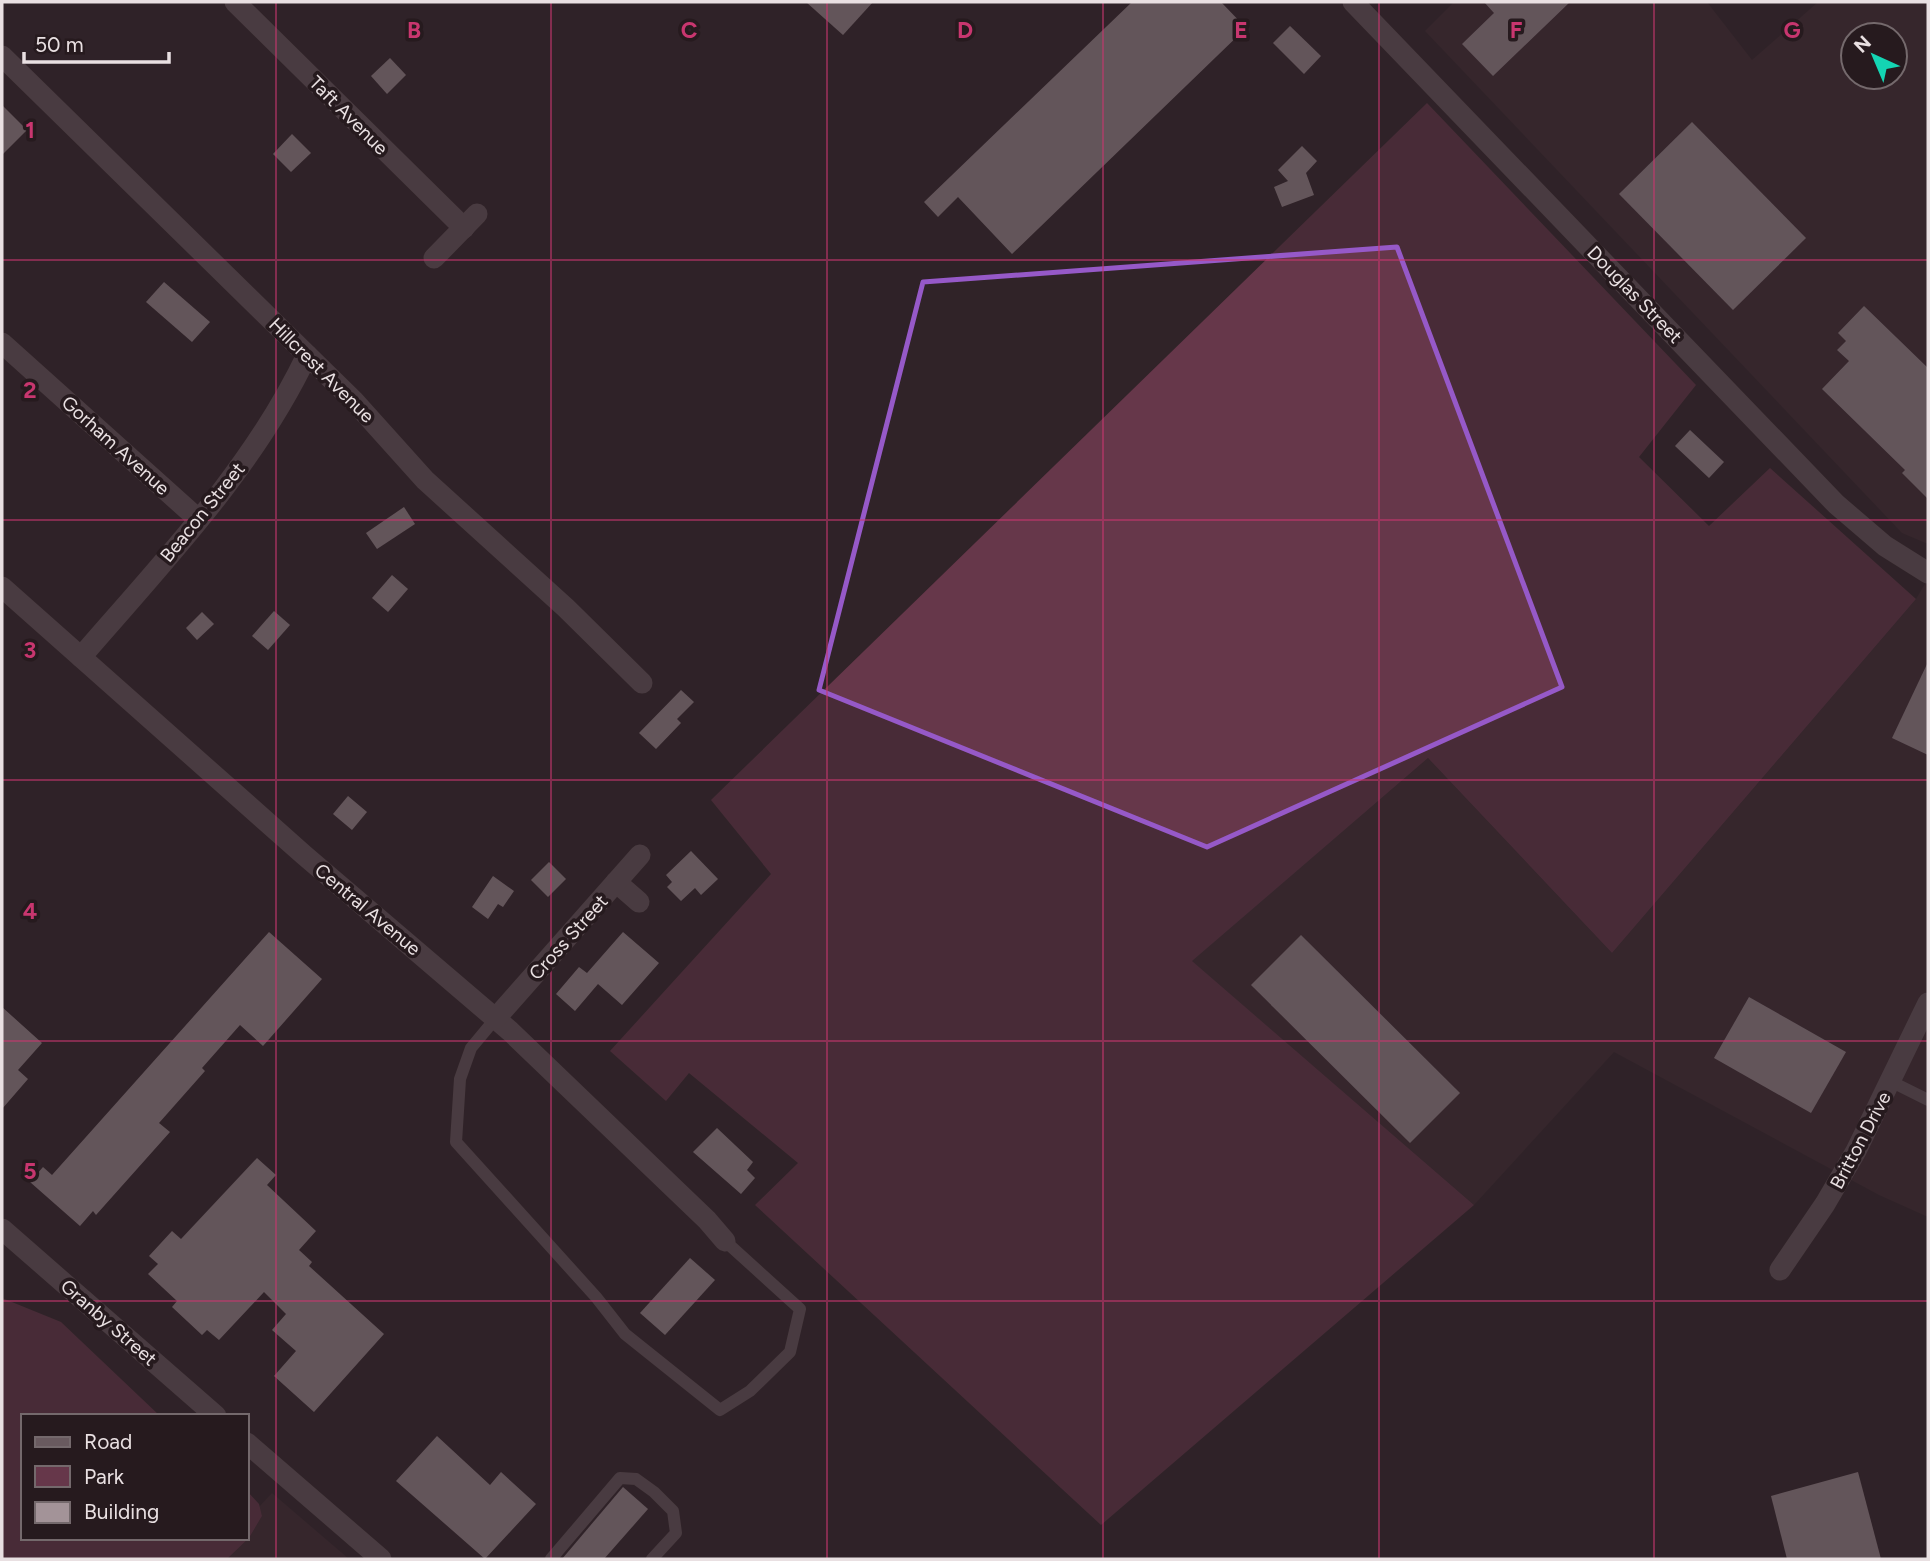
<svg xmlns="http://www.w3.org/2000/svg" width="1930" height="1561" font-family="Figtree,sans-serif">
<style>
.built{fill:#3e2b32;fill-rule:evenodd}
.green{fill:#66374a}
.building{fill:#a39398}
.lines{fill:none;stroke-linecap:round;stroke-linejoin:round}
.service{stroke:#695a5f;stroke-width:12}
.minor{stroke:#695a5f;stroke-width:21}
.secondary{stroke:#695a5f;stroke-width:21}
.marked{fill:none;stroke:#9659c8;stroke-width:5;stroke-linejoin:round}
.grid{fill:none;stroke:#c8366f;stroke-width:2;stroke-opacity:0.55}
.labels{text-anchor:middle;stroke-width:7;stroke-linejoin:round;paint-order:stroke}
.street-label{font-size:19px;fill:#e9e0e2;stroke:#261a1e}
.grid-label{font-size:23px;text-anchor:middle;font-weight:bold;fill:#c8366f;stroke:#261a1e;stroke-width:7;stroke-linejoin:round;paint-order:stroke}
</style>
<rect width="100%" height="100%" fill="#302328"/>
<!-- built -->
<g class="built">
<path d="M1454,2H1707L1752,60L1818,2H1928V544L1902,533L1425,31ZM1853,35H1895V77H1853Z"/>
<polygon points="1928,579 1928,1217 1879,1195 1614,1052 1474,1205 1191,961 1428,758 1612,953 1916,599"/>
<polygon points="272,1493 349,1559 227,1559 249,1538 262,1516 259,1507"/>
</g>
<!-- green -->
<g class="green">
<polygon points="1427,103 1696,385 1639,457 1709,526 1770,468 1916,599 1612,953 1428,758 1192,961 1474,1205 1101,1525 755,1205 798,1163 689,1073 666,1101 610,1051 771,874 711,800"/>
<polygon points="2,1298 61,1322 160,1416 23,1416 23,1538 247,1538 247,1491 259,1504 262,1516 249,1538 227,1559 2,1559"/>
</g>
<!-- building -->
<g class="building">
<polygon points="806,2 873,2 843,35"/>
<polygon points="1132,2 1221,2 1246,28 1012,254 958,197 938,217 924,202"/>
<polygon points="1484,2 1570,2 1493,76 1462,44 1494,13"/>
<polygon points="1290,26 1321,56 1304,74 1273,43"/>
<polygon points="390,58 406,75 387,94 371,76"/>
<polygon points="2,105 27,130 2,155"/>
<polygon points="1692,122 1806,238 1733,310 1619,194"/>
<polygon points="292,134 311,153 291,172 273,154"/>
<polygon points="1302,146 1317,161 1306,173 1314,195 1282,207 1274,187 1288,181 1278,170"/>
<polygon points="164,282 210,322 192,342 146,302"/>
<polygon points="1864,306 1928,368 1928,499 1902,473 1905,470 1822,389 1849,361 1837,350 1846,341 1838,333"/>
<polygon points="1690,430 1724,462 1709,478 1675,446"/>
<polygon points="404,507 415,524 377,549 366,533"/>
<polygon points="392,575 408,589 388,612 372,598"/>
<polygon points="274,611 290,625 268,650 252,636"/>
<polygon points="202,612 214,624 197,640 186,628"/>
<polygon points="1928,662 1928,755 1892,738"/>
<polygon points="681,690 694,702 677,719 681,723 656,749 639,733"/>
<polygon points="348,796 367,812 352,830 333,814"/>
<polygon points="691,851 718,879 701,895 695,888 681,901 667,887 672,882 666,875"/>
<polygon points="549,862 566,879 548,897 531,880"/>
<polygon points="493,876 514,891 503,907 498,904 488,919 472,907"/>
<polygon points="269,932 322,979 263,1046 240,1025 202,1068 205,1071 159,1123 170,1132 96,1215 93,1211 80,1226 30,1182 43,1167 52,1175"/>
<polygon points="623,932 659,963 622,1005 598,984 575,1011 556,994 579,967 587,973"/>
<polygon points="1301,935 1460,1093 1410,1143 1251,985"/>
<polygon points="1749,997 1846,1052 1811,1113 1714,1058"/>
<polygon points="2,1007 42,1043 18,1070 28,1079 2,1109"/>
<polygon points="717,1128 753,1162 747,1170 755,1178 741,1194 693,1152"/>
<polygon points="257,1158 276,1175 267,1185 316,1231 299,1250 312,1262 309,1266 384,1334 314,1412 274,1376 296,1351 272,1330 286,1314 264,1292 219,1340 207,1330 202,1335 172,1307 177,1301 148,1274 158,1264 149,1256 172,1231 181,1239"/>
<polygon points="690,1258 715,1280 665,1335 640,1313"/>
<polygon points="437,1436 490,1485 501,1472 536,1504 485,1559 396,1481"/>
<polygon points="1858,1472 1881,1559 1787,1559 1771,1496"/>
<polygon points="623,1487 648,1509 604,1559 562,1559"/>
</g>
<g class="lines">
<!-- service -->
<g class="service">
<polyline points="496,1018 471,1048 460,1079 456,1142 596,1297 625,1334 720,1410 750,1391 790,1352 800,1309 725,1241"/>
<polyline points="1890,1081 1928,1100"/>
<polyline points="551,1559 620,1478 636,1479 654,1492 673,1511 676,1533 652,1559"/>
</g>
<!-- minor -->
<g class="minor">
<polyline points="235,2 464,228"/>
<polyline points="1353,2 1836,504 1885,546 1928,573"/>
<polyline points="2,56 354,401 425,480 566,608 642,683"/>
<polyline points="434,258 477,214"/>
<polyline points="2,343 198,519"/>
<polyline points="2,587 304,855 510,1031 707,1220 725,1241"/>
<path d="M81,657C162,563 253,469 307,355"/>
<polyline points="616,882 639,902"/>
<polyline points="496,1018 640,855"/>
<polyline points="1780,1270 1825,1204 1856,1151 1928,1003"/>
</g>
<!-- secondary -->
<g class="secondary">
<polyline points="2,1229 216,1416"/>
<polyline points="247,1443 381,1559"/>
</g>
</g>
<!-- marked area -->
<path d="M0 0H1930V1561H0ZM1397,247L1562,687L1207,847L819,690L923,282Z" fill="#302328" fill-opacity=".55" fill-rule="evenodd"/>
<path class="marked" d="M1397,247L1562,687L1207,847L819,690L923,282Z"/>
<!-- grid -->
<path class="grid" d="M276,2V1559M551,2V1559M827,2V1559M1103,2V1559M1379,2V1559M1654,2V1559M2,260H1928M2,520H1928M2,780H1928M2,1041H1928M2,1301H1928"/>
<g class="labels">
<!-- street labels -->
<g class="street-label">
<text transform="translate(349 115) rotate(45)" y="7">Taft Avenue</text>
<text transform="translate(1635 294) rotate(46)" y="7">Douglas Street</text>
<text transform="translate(322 370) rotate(45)" y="7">Hillcrest Avenue</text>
<text transform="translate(116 445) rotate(42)" y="7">Gorham Avenue</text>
<text transform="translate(202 512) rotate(-51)" y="7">Beacon Street</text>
<text transform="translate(368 909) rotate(40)" y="7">Central Avenue</text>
<text transform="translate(568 937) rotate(-48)" y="7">Cross Street</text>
<text transform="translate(1860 1140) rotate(-62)" y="7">Britton Drive</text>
<text transform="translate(109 1322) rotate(41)" y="7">Granby Street</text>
</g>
</g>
<g class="grid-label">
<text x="414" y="38">B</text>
<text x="689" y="38">C</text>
<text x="965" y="38">D</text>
<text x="1241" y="38">E</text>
<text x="1516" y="38">F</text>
<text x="1792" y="38">G</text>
<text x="30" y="138">1</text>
<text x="30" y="398">2</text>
<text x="30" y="658">3</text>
<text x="30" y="919">4</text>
<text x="30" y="1179">5</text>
</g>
<!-- border -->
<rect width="1930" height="1561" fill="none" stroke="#e9e0e2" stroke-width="7"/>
<!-- legend -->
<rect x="21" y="1414" width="228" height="126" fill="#261a1e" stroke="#74696c" stroke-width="2"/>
<rect x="35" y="1437" width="35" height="10" fill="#695a5f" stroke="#74696c" stroke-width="2"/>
<text x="84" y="1449" font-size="21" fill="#e9e0e2">Road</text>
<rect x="35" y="1466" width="35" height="21" fill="#66374a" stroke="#74696c" stroke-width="2"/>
<text x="84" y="1484" font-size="21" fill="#e9e0e2">Park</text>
<rect x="35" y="1502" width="35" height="21" fill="#a39398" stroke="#74696c" stroke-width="2"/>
<text x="84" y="1519" font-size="21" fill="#e9e0e2">Building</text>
<!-- north arrow -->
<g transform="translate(1874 56) rotate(316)"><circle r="33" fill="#261a1e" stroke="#74696c" stroke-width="2"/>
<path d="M0-5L12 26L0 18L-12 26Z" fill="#14d5b3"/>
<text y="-10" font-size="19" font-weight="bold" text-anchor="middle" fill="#e9e0e2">N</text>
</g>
<!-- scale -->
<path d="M24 52v10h145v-10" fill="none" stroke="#e9e0e2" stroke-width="3.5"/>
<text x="35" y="52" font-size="21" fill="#e9e0e2" stroke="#261a1e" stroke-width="5" paint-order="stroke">50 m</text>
</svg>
